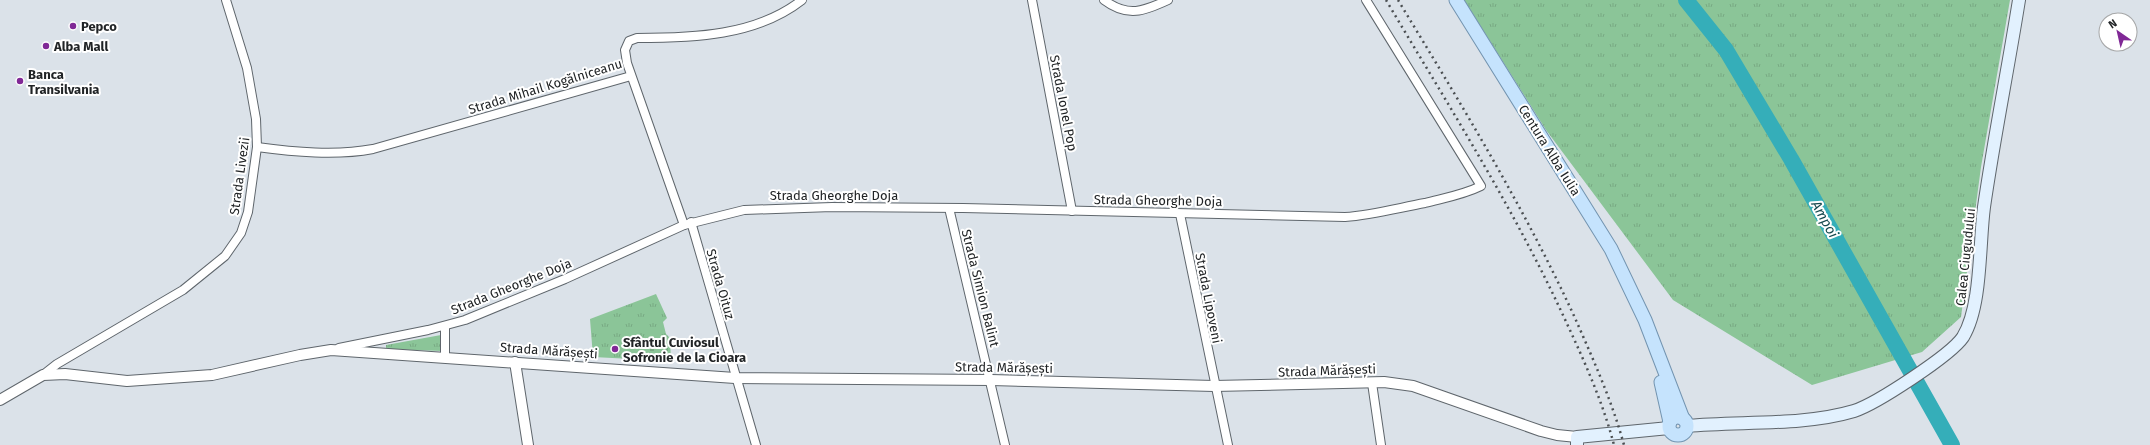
<svg xmlns="http://www.w3.org/2000/svg" width="2150" height="445" font-family="'Fira Sans',sans-serif">
<style>
.grass{fill:url(#grass-tufts)}
.cemetery{fill:url(#cemetery-stones)}
.lines{fill:none;stroke-linecap:round;stroke-linejoin:round}
.river{stroke:#35aeb9;stroke-width:16}
.minor-casing{stroke:#5f666c;stroke-width:10}
.tertiary-casing{stroke:#5f666c;stroke-width:12}
.secondary-casing{stroke:#5f666c;stroke-width:14}
.primary-casing{stroke:#7394b0;stroke-width:15}
.minor{stroke:#fff;stroke-width:8}
.tertiary{stroke:#fff;stroke-width:10}
.secondary{stroke:#e2f1fe;stroke-width:12}
.primary{stroke:#c5e3fd;stroke-width:13}
.rail{stroke:#4b4f52;stroke-width:2.5;stroke-dasharray:2 4;stroke-linecap:butt}
.poi-dot{fill:#802896;stroke:#fff;stroke-width:1.5}
.labels{text-anchor:middle;stroke-width:4;stroke-linejoin:round;paint-order:stroke}
.poi-label{font-size:13px;font-weight:bold;fill:#212426;stroke:#fff;text-anchor:start}
.street-label{font-size:13px;fill:#212426;stroke:#fff}
.water-label{font-size:14px;font-style:italic;fill:#174a4f;stroke:#fff}
</style>
<defs>
<pattern id="grass-tufts" width="24" height="20" patternUnits="userSpaceOnUse"><rect width="24" height="20" fill="#8bc598"/><path d="M3 7l-1-3M5 7V3M7 7l1-3M15 17l-1-3M17 17v-4M19 17l1-3" fill="none" stroke="#78a983"/></pattern>
<pattern id="cemetery-stones" width="16" height="16" patternUnits="userSpaceOnUse"><rect width="16" height="16" fill="#8bc598"/><path d="M2 7V4a2 2 0 0 1 4 0v3zM10 15v-3a2 2 0 0 1 4 0v3z" fill="#78a983"/></pattern>
</defs>
<rect width="100%" height="100%" fill="#dbe2e9"/>
<!-- grass -->
<g class="grass">
<polygon points="1464,0 2010,0 1981,167 1961,317 1922,352 1812,385 1673,300 1546,130"/>
<polygon points="656,294 667,318 663,322 666,334 670,338 671,361 593,357 590,319"/>
<polygon points="441,335 442,351 386,349 386,345"/>
</g>
<!-- cemetery -->
<polygon class="cemetery" points="668,338 668,356 644,356 639,341"/>
<g class="lines">
<!-- river -->
<polyline class="river" points="1686,0 1726,50 1791,159 1952,445"/>
<defs>
<g id="minor">
<polyline points="1032,0 1072,211"/>
<path d="M1104,0C1128,18 1144,11 1168,0"/>
<path d="M257,147C294,152 336,156 373,149L631,76"/>
<polyline points="949,208 1005,445"/>
<polyline points="1180,214 1228,445"/>
<polyline points="691,222 756,445"/>
<path d="M684,225L627,63L625,50L629,41L637,38C693,38 756,36 802,0"/>
<polyline points="445,326 445,357"/>
<path d="M339,348L428,330L465,320L565,279L684,225L744,210L832,207L963,208L1345,217C1372,215 1398,208 1425,203C1444,198 1463,195 1481,186L1366,0"/>
<polyline points="43,375 57,364 183,290 225,256 241,233 248,212 257,147 256,119 247,68 226,0"/>
<polyline points="1372,383 1381,445"/>
</g>
<g id="tertiary">
<polyline points="515,362 528,445"/>
<polyline points="0,400 43,375 65,374 127,381 212,375 300,355 331,350 735,378 991,380 1214,386 1384,382 1413,386 1541,431 1557,435 1577,437"/>
</g>
<g id="secondary">
<path d="M1687,426C1740,421 1804,426 1854,411C1876,404 1951,355 1963,337C1982,306 1979,244 1984,207C1994,138 2008,69 2019,0"/>
<polyline points="1577,445 1577,437 1669,428"/>
</g>
<g id="primary">
<polyline points="1456,0 1611,249 1645,320 1683,419"/>
<polyline points="1661,382 1670,422"/>
<circle cx="1678" cy="426" r="9"/>
</g>
</defs>
<!-- minor casing -->
<use href="#minor" class="minor-casing"/>
<!-- tertiary casing -->
<use href="#tertiary" class="tertiary-casing"/>
<!-- secondary casing -->
<use href="#secondary" class="secondary-casing"/>
<!-- primary casing -->
<use href="#primary" class="primary-casing"/>
<!-- minor -->
<use href="#minor" class="minor"/>
<!-- tertiary -->
<use href="#tertiary" class="tertiary"/>
<!-- secondary -->
<use href="#secondary" class="secondary"/>
<!-- primary -->
<use href="#primary" class="primary"/>
<!-- rail -->
<g class="rail">
<path d="M1386,0C1447,103 1511,204 1562,313C1582,356 1602,399 1614,445"/>
<path d="M1398,0C1461,104 1524,207 1575,318C1593,359 1612,401 1624,445"/>
</g>
</g>
<!-- markers -->
<g class="poi-dot">
<circle cx="73" cy="26" r="4"/>
<circle cx="46" cy="46" r="4"/>
<circle cx="20" cy="81" r="4"/>
<circle cx="615" cy="349" r="4"/>
</g>
<g class="labels">
<!-- poi labels -->
<g class="poi-label">
<text x="81" y="31">Pepco</text>
<text x="54" y="51">Alba Mall</text>
<text x="28" y="79">Banca<tspan x="28" dy="15">Transilvania</tspan></text>
<text x="623" y="347">Sfântul Cuviosul<tspan x="623" dy="15">Sofronie de la Cioara</tspan></text>
</g>
<!-- street labels -->
<g class="street-label">
<text transform="translate(545 86) rotate(-17)" y="5">Strada Mihail Kogălniceanu</text>
<text transform="translate(1064 103) rotate(79)" y="5">Strada Ionel Pop</text>
<text transform="translate(1550 150) rotate(58)" y="5">Centura Alba Iulia</text>
<text transform="translate(239 176) rotate(-82)" y="5">Strada Livezii</text>
<text x="834" y="200">Strada Gheorghe Doja</text>
<text transform="translate(1158 200) rotate(1)" y="5">Strada Gheorghe Doja</text>
<text transform="translate(1965 257) rotate(-84)" y="5">Calea Ciugudului</text>
<text transform="translate(721 284) rotate(74)" y="5">Strada Oituz</text>
<text transform="translate(511 286) rotate(-22)" y="5">Strada Gheorghe Doja</text>
<text transform="translate(981 288) rotate(76)" y="5">Strada Simion Balint</text>
<text transform="translate(1209 298) rotate(79)" y="5">Strada Lipoveni</text>
<text transform="translate(549 350) rotate(4)" y="5">Strada Mărășești</text>
<text transform="translate(1004 367) rotate(1)" y="5">Strada Mărășești</text>
<text transform="translate(1327 370) rotate(-2)" y="5">Strada Mărășești</text>
</g>
<!-- water labels -->
<g class="water-label">
<text transform="translate(1825 219) rotate(61)" y="5">Ampoi</text>
</g>
</g>
<!-- north arrow -->
<g transform="translate(2118 32) rotate(326)"><circle r="19" fill="#ffffff" stroke="#a6a7a8"/>
<path d="M0-3L7 15L0 10L-7 15Z" fill="#802896"/>
<text y="-6" font-size="11" font-weight="bold" text-anchor="middle" fill="#212426">N</text>
</g>
</svg>
